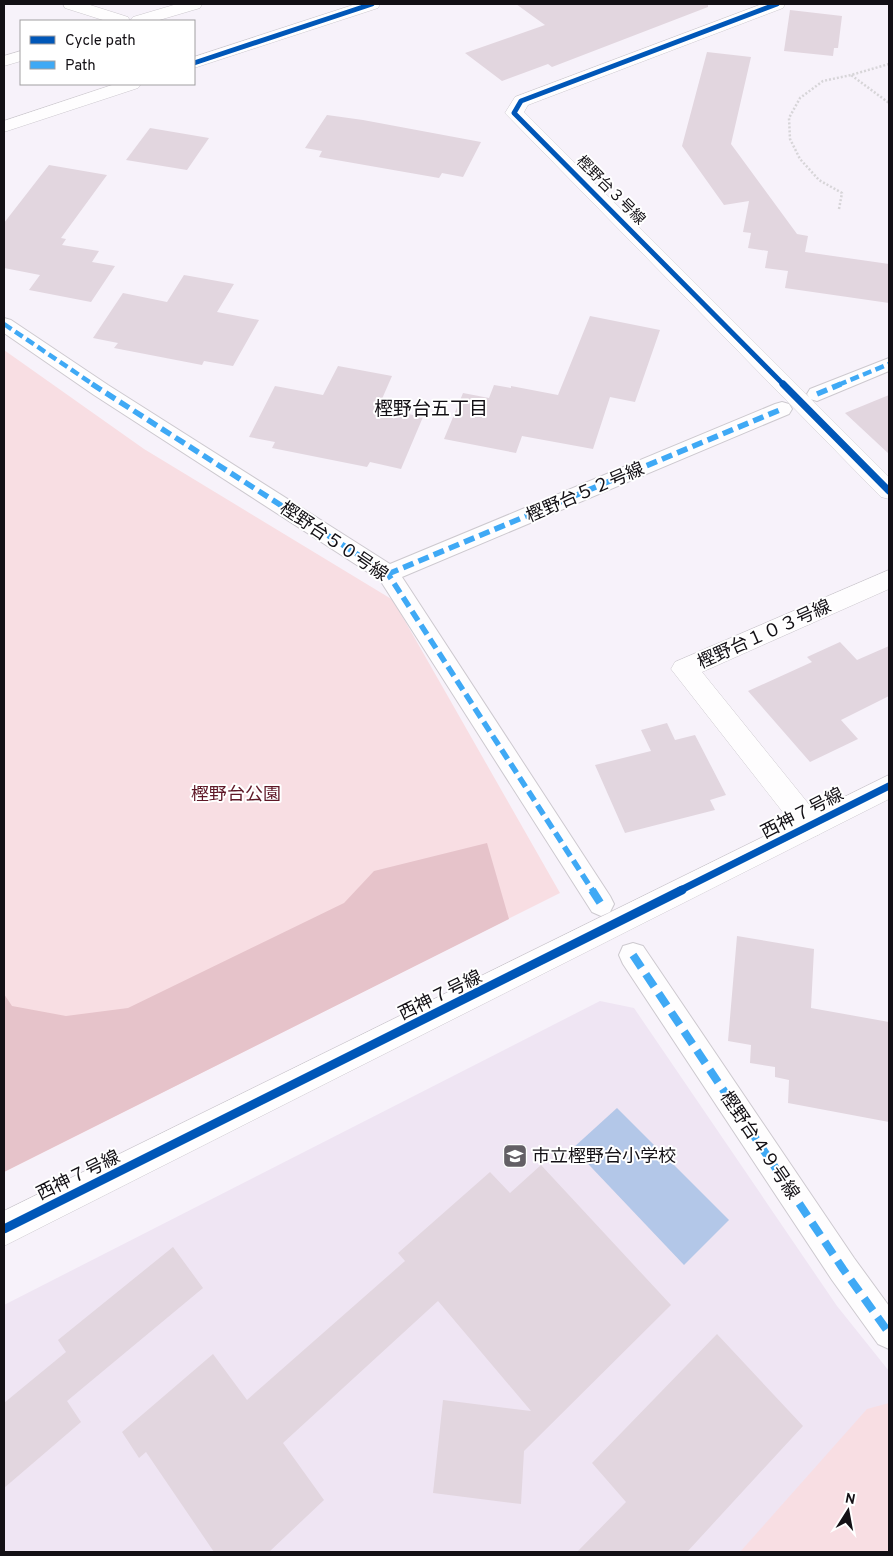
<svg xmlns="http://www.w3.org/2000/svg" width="893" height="1556" font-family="Overpass,'Noto Sans JP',sans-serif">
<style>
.built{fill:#efe5f3}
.green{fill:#f8dee3}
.forest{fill:#e6c3ca}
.water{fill:#b3c7e8}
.building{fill:#e2d6df}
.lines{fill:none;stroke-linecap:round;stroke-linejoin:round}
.pedestrian-casing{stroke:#cdc9cf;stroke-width:2}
.minor-casing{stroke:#cdc9cf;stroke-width:1}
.tertiary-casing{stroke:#cdc9cf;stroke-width:1}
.path{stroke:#d7d5d8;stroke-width:2.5;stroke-dasharray:2 2;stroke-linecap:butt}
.pedestrian{fill:#fefdfe;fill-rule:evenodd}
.minor{fill:#fefdfe;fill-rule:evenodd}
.tertiary{fill:#fefdfe;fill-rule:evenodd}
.quiet-far2{stroke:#3fa9f5;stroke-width:4.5;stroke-dasharray:9 4.5;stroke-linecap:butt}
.quiet-far1{stroke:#3fa9f5;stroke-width:5.5;stroke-dasharray:11 5.5;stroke-linecap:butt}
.quiet{stroke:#3fa9f5;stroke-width:8;stroke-dasharray:15 8;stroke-linecap:butt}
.cycleway-far2-casing{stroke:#fff;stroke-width:8}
.cycleway-far1-casing{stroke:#fff;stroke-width:10}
.cycleway-casing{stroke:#fff;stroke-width:12}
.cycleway-far2{stroke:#0057b8;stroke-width:5}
.cycleway-far1{stroke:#0057b8;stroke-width:7}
.cycleway{stroke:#0057b8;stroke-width:9}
.labels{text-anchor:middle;stroke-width:4;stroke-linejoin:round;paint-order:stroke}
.far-street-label{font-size:15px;fill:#131015;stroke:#fff}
.street-label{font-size:18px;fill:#131015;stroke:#fff}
.park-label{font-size:18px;fill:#5e1827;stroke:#fff}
.poi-label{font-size:18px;fill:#131015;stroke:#fff;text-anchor:start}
.neighbourhood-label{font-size:19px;fill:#131015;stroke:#fff}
</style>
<rect width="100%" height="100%" fill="#f7f2fa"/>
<!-- built -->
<polygon class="built" points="600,1001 634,1008 837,1306 889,1371 889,1552 4,1552 4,1305"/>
<!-- green -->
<g class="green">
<polygon points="4,350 144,449 393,600 560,893 4,1172"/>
<polygon points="889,1403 889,1552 740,1552 867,1409"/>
</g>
<!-- forest -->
<polygon class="forest" points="487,843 509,919 4,1172 4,994 12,1006 66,1016 128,1008 344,903 374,871"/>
<!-- water -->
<polygon class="water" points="617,1108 729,1220 684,1265 573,1148"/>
<!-- building -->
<g class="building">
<polygon points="516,4 708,4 708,7 552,67 548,64 502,81 465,53 545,25"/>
<polygon points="790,10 842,16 838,48 834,48 833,56 784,51"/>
<polygon points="707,52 751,57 731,144 797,234 808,236 805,252 889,264 889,303 785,288 788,271 765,268 768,251 748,248 751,233 743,232 749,201 724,205 682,146"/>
<polygon points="327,115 363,120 481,142 463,177 442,173 439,178 319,157 322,151 305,148"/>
<polygon points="150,128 209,138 187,170 126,160"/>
<polygon points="49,165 107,175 61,238 66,239 62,245 99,251 92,262 115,266 91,302 29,290 40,275 4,268 4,223"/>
<polygon points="184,275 234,284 217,312 259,320 233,366 204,361 202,365 114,348 118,343 93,338 123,293 167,302"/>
<polygon points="590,316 660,330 635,402 610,397 593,449 522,436 516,453 444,439 463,393 489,398 494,385 511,388 511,386 558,395"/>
<polygon points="338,366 392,376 378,408 423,417 401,469 370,462 367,467 272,448 275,442 249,437 275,386 323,395"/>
<polygon points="889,395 889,454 845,413"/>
<polygon points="840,642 857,660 889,646 889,696 841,720 858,739 810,762 748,691 812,662 807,657"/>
<polygon points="667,723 675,740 695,735 726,795 710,800 715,810 625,833 595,765 651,751 641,730"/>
<polygon points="737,936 814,949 811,1008 889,1022 889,1122 788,1103 789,1080 775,1077 775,1067 750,1063 751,1045 728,1041"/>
<polygon points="541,1165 671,1305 524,1451 521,1504 433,1493 443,1400 531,1411 438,1301 283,1443 324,1500 269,1552 214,1552 146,1452 139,1458 122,1432 213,1354 247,1400 405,1261 398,1253 490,1172 510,1193"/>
<polygon points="173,1247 203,1288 67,1401 81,1422 4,1488 4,1403 66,1352 58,1340"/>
<polygon points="717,1334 803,1426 687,1552 577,1552 626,1502 592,1463"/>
</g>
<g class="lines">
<defs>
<g id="pedestrian">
<polygon points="4,318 11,320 108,385 390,564 775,404 782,402 789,404 792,409 789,414 402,577 610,896 614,904 610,912 601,916 592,912 380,580 94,395 4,333"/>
<polygon points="889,358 889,371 817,401 810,399 807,394 810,389"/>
<polygon points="633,943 643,946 854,1258 889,1306 889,1349 878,1344 832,1280 623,964 619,955 623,946"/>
</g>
<g id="minor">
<polygon points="63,4 87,4 128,17 130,21 133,17 177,4 202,4 200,8 156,21 106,21 65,8"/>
<polygon points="21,51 21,61 4,66 4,56"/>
<polygon points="889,570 889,589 702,672 820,818 824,826 820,834 810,838 800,834 671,669 675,662"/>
</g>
<g id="tertiary">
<polygon points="356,4 380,4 378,8 194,68 194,57"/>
<polygon points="762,4 785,4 783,8 528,105 524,112 889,477 889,499 881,497 505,113 515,97"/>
<polygon points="115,84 141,84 138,88 4,132 4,121"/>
<polygon points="889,775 889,799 4,1246 4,1211"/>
</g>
</defs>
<!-- pedestrian casing -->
<use href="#pedestrian" class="pedestrian-casing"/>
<!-- minor casing -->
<use href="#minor" class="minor-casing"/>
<!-- tertiary casing -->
<use href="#tertiary" class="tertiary-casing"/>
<!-- path -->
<g class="path">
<polyline points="889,64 851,75 889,103"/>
<polyline points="839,209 842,193 819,180 800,159 790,139 789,118 800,98 823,81 851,75"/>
</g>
<!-- pedestrian -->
<use href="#pedestrian" class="pedestrian"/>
<!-- minor -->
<use href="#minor" class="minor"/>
<!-- tertiary -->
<use href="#tertiary" class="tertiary"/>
<!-- quiet-far2 -->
<g class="quiet-far2">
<polyline points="4,324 94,385"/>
<polyline points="838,385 889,364"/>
</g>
<!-- quiet-far1 -->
<g class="quiet-far1">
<polyline points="92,384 388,574 593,891"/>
<polyline points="817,394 841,384"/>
<polyline points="388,574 782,409"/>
</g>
<!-- quiet -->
<g class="quiet">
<polyline points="592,890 601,904"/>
<polyline points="633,955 843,1269 889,1333"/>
</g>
<defs>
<g id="cycleway-far2">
<polyline points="777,4 521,101 514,113 784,385"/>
<polyline points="194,63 372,4"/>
</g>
<g id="cycleway-far1">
<polyline points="783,384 889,491"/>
<polyline points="679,891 889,786"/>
</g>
<polyline id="cycleway" points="4,1229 682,890"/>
</defs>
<!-- cycleway-far2 casing -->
<use href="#cycleway-far2" class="cycleway-far2-casing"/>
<!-- cycleway-far1 casing -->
<use href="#cycleway-far1" class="cycleway-far1-casing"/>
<!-- cycleway casing -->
<use href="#cycleway" class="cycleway-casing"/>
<!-- cycleway-far2 -->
<use href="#cycleway-far2" class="cycleway-far2"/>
<!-- cycleway-far1 -->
<use href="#cycleway-far1" class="cycleway-far1"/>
<!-- cycleway -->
<use href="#cycleway" class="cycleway"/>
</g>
<!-- icons -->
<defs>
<symbol id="school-square" viewBox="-11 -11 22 22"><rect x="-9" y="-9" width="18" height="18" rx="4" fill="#635f65" stroke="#fff"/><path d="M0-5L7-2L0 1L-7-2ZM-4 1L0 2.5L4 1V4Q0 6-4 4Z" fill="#fff"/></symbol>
</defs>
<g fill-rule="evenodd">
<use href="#school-square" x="501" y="1142" width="28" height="28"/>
</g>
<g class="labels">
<!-- far-street labels -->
<g class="far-street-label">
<text transform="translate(611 190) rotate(45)" y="5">樫野台３号線</text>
</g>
<!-- street labels -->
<g class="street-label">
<text transform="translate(585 492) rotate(-23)" y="6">樫野台５２号線</text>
<text transform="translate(334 541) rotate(34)" y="6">樫野台５０号線</text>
<text transform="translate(764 634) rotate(-24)" y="6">樫野台１０３号線</text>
<text transform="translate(802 813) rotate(-27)" y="6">西神７号線</text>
<text transform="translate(440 995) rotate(-26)" y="6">西神７号線</text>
<text transform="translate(760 1145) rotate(56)" y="6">樫野台４９号線</text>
<text transform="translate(78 1175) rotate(-26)" y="6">西神７号線</text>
</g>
<!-- park labels -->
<g class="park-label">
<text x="236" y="800">樫野台公園</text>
</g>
<!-- poi labels -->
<g class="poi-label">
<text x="532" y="1162">市立樫野台小学校</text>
</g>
<!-- neighbourhood labels -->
<g class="neighbourhood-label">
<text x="431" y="415">樫野台五丁目</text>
</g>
</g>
<!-- border -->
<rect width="893" height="1556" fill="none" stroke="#131015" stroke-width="10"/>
<!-- legend -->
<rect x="20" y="20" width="175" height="65" fill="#ffffff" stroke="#a19fa1"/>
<rect x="30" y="36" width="25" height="8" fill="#0057b8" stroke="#a19fa1"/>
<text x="65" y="45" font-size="15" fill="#131015">Cycle path</text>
<rect x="30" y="61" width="25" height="8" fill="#3fa9f5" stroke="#a19fa1"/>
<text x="65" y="70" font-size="15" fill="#131015">Path</text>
<!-- north arrow -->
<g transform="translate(848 1511) rotate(11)" stroke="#ffffff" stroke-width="4" paint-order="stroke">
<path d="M0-4L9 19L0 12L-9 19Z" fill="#131015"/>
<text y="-8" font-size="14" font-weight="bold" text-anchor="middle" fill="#131015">N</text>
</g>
</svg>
